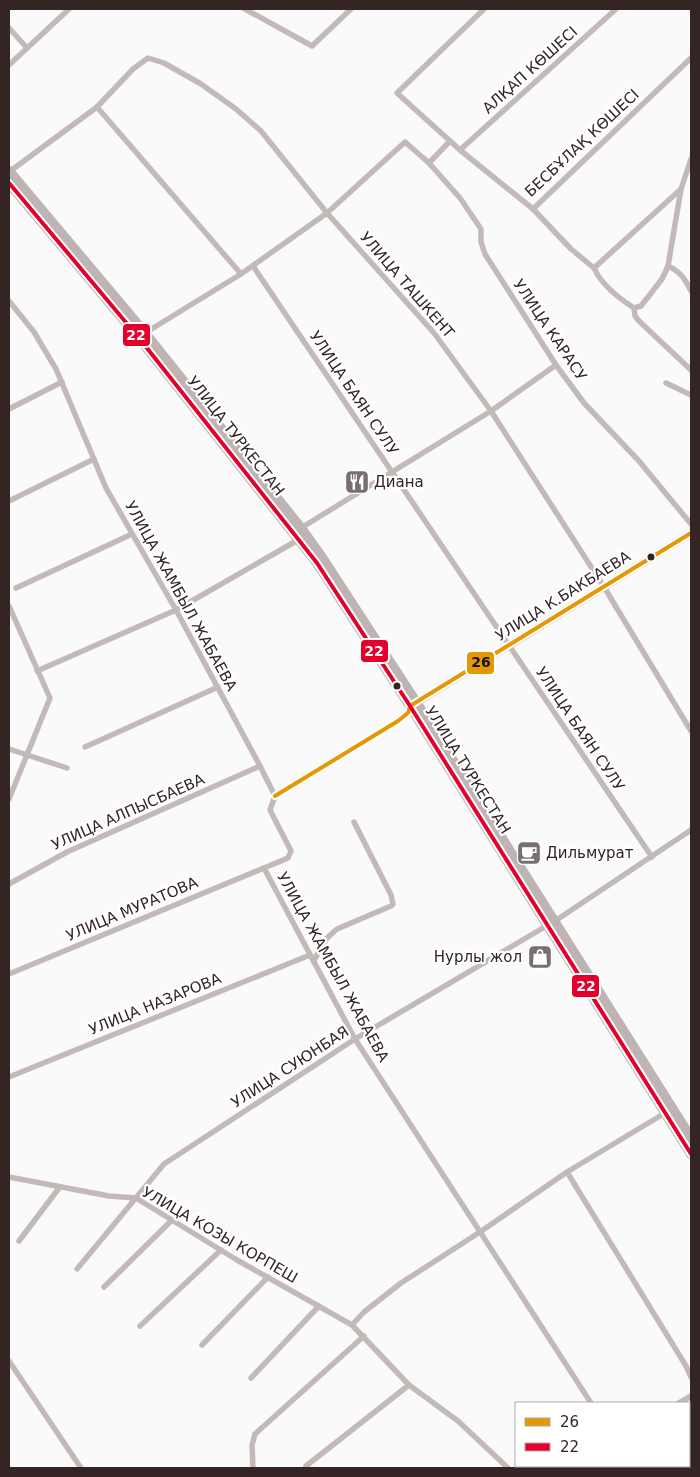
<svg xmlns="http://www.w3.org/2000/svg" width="700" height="1477" font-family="'DejaVu Sans',sans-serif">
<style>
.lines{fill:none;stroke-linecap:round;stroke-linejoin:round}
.street{stroke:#c3b9b9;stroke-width:5.5}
.secondary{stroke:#c1b7b7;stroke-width:8}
.highway{stroke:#beb4b4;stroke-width:10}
.bus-1-casing{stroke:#fff;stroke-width:8}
.bus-2-casing{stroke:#fff;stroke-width:8}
.bus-1{stroke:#e49904;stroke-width:4}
.bus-2{stroke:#e4002b;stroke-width:4}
.bus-dot{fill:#342424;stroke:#fff;stroke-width:2}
.labels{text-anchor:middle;stroke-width:4.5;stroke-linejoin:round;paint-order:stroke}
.street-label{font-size:15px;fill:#342424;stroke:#fff}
.poi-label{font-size:15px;fill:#342424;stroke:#fff;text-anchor:start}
.line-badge{stroke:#fff;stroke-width:2}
.badge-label{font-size:14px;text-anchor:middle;font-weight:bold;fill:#fff}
.pale-badge-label{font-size:14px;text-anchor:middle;font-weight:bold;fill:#111}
</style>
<rect width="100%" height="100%" fill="#fafafa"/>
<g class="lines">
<!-- street -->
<g class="street">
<polyline points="245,9 312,46 351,9"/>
<polyline points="484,9 397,93 460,150 533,209 691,58"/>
<polyline points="9,28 27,48"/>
<polyline points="9,65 69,9"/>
<polyline points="97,107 241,274"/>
<polyline points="460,150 616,9"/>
<polyline points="429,163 450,141"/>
<polyline points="9,172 97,107 133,69 148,58 164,63 201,84 236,109 261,131 327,213 434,333 491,411 604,587 691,731"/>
<polyline points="533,209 571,249 594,268 681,189"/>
<path d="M253,266C387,463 518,661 652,857"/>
<path d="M668,266C681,272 685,279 691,291"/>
<path d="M594,268C601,284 620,299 634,308L641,306L662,279L668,266L681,189L691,159"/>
<polyline points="9,301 34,332 56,369 106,488 176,610 260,766 275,796 270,810 291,851 288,858 264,868 355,1039 591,1403"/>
<polyline points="634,308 635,316 639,321 691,370"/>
<polyline points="145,333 241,274 327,213 405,142 429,163 460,198 481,229 481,242 485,254 556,365 584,403 639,461 691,524"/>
<polyline points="666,383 691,395"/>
<polyline points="9,409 62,382"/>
<polyline points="9,501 94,459"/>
<polyline points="301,528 491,411 556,365"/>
<polyline points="16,588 132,534"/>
<polyline points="9,606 50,698 9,799"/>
<polyline points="37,671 176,610 298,540"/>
<polyline points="85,747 218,687"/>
<polyline points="9,749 67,768"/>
<polyline points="275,796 398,721 408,713 410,706"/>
<polyline points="9,884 67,852 260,766"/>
<polyline points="555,921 691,830"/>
<polyline points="314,960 327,938 337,929 391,906 393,904 391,895 354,822"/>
<polyline points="9,974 264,868"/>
<polyline points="9,1077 310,955"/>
<polyline points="567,1172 686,1366 691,1377"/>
<polyline points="9,1177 109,1196 136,1198 237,1260 352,1325 409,1385 458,1421 508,1468"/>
<polyline points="19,1241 59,1188"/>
<polyline points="77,1269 164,1164 355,1039 548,925"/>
<polyline points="104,1287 172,1220"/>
<polyline points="352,1325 364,1312 401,1283 480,1232 567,1172 665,1113"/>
<polyline points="140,1326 221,1250"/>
<polyline points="202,1345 268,1277"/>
<polyline points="9,1361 81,1468"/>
<polyline points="251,1378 319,1306"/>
<polyline points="679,1403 691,1396"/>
<polyline points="306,1466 409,1385"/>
<polyline points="629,1466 631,1468"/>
<polyline points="253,1468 252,1445 255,1434 364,1336"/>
</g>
<!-- secondary -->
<polyline class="secondary" points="414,704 691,533"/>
<!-- highway -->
<g class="highway">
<polyline points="9,171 145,333 301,528 323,559 416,702 691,1138"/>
<polyline points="9,183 139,338 317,563 410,706 691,1154"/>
</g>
<defs>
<polyline id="bus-1" points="275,796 398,721 408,713 410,706 691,533"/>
<polyline id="bus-2" points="9,183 139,338 317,563 410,706 691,1154"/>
</defs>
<!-- bus-1 casing -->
<use href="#bus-1" class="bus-1-casing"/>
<!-- bus-2 casing -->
<use href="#bus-2" class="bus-2-casing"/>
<!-- bus-1 -->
<use href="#bus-1" class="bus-1"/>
<!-- bus-2 -->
<use href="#bus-2" class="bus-2"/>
</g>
<!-- icons -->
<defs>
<symbol id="restaurant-square" viewBox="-11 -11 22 22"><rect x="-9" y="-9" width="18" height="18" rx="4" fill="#796f6f" stroke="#fff"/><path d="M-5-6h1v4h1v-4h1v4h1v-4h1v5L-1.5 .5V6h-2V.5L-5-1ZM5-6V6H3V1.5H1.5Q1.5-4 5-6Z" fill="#fff"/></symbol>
<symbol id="cafe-square" viewBox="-11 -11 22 22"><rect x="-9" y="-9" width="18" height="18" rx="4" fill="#796f6f" stroke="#fff"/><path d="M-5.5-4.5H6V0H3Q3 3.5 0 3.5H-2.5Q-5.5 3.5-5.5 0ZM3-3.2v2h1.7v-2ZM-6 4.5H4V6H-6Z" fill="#fff"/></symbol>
<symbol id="shop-square" viewBox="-11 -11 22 22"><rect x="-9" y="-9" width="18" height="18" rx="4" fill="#796f6f" stroke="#fff"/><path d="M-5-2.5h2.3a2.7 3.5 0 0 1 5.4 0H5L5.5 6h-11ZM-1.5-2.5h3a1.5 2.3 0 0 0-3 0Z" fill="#fff"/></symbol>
</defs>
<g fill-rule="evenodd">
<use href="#restaurant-square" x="343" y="468" width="28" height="28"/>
<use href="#cafe-square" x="515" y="839" width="28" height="28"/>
<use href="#shop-square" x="526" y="943" width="28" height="28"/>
</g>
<!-- markers -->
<g class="bus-dot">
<circle cx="651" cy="557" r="4.5"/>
<circle cx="397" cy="686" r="4.5"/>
</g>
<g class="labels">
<!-- street labels -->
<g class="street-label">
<text transform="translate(530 70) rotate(-42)" y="5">АЛҚАП КӨШЕСІ</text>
<text transform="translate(582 143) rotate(-43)" y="5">БЕСБҰЛАҚ КӨШЕСІ</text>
<text transform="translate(407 285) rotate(49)" y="5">УЛИЦА ТАШКЕНТ</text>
<text transform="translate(550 330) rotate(56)" y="5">УЛИЦА КАРАСУ</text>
<text transform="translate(354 393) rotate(56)" y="5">УЛИЦА БАЯН СУЛУ</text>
<text transform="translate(236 436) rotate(52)" y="5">УЛИЦА ТУРКЕСТАН</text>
<text transform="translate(181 596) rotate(61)" y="5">УЛИЦА ЖАМБЫЛ ЖАБАЕВА</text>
<text transform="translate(563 596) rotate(-32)" y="5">УЛИЦА К.БАКБАЕВА</text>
<text transform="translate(580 729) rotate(56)" y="5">УЛИЦА БАЯН СУЛУ</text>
<text transform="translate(468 770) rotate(58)" y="5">УЛИЦА ТУРКЕСТАН</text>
<text transform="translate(128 812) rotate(-24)" y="5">УЛИЦА АЛПЫСБАЕВА</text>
<text transform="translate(132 909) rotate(-23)" y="5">УЛИЦА МУРАТОВА</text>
<text transform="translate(333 967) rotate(61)" y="5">УЛИЦА ЖАМБЫЛ ЖАБАЕВА</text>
<text transform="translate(155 1004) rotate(-22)" y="5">УЛИЦА НАЗАРОВА</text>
<text transform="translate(290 1067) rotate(-33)" y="5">УЛИЦА СУЮНБАЯ</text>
<text transform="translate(220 1235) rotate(30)" y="5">УЛИЦА КОЗЫ КОРПЕШ</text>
</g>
<!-- poi labels -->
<g class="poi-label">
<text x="374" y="487">Диана</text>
<text x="546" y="858">Дильмурат</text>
<text x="522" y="962" text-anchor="end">Нурлы жол</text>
</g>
</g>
<g class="line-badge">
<rect x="122" y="323" width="29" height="24" rx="5" fill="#e4002b"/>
<rect x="360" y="639" width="29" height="24" rx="5" fill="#e4002b"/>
<rect x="466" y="651" width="29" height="24" rx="5" fill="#e49904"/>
<rect x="571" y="974" width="29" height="24" rx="5" fill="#e4002b"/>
</g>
<g class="badge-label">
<text x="136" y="340">22</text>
<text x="374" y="656">22</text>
<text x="586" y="991">22</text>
</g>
<g class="pale-badge-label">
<text x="481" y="667">26</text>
</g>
<!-- border -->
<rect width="700" height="1477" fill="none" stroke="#342424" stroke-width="20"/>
<!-- legend -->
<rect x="515" y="1402" width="175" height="65" fill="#ffffff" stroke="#aea7a7"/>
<rect x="525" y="1418" width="25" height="8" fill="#e49904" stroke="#aea7a7"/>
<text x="560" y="1427" font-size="15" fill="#342424">26</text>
<rect x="525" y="1443" width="25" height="8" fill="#e4002b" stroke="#aea7a7"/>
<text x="560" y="1452" font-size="15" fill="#342424">22</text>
</svg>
